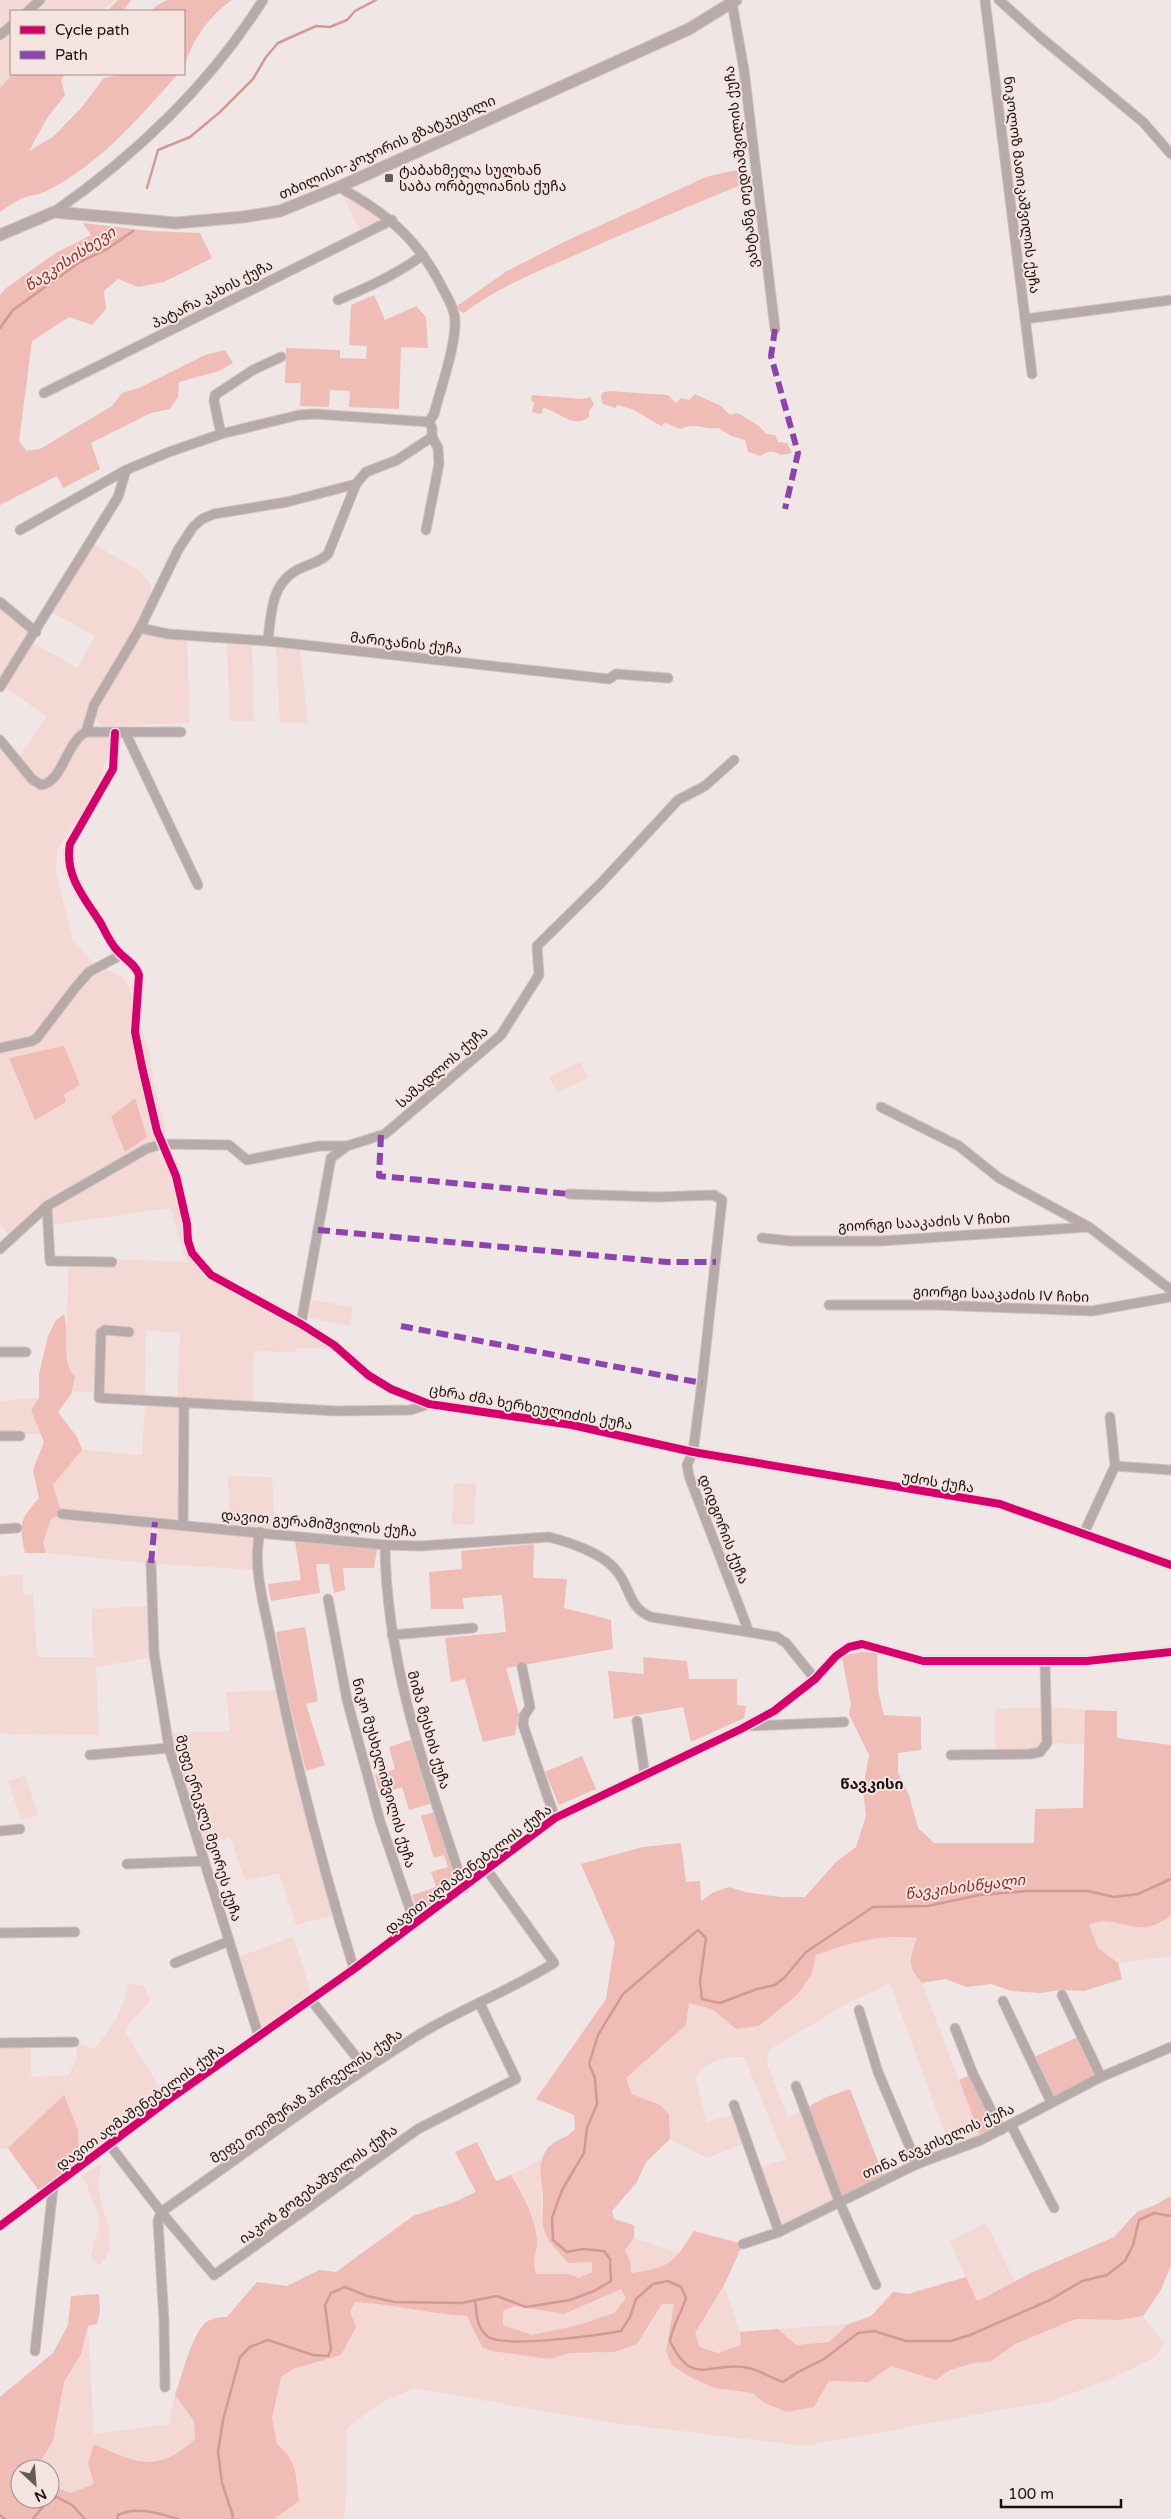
<svg xmlns="http://www.w3.org/2000/svg" width="1171" height="2519" font-family="'Varela Round','Noto Sans Georgian',sans-serif">
<style>
.green{fill:#f4d8d3;fill-rule:evenodd}
.forest{fill:#efbcb6;fill-rule:evenodd}
.lines{fill:none;stroke-linecap:round;stroke-linejoin:round}
.stream{stroke:#d49992;stroke-width:2.5}
.minor-casing{stroke:#ccc5c4;stroke-width:11}
.major-casing{stroke:#ccc5c4;stroke-width:13}
.minor{stroke:#b7aaa9;stroke-width:9}
.major{stroke:#baabaa;stroke-width:11}
.quiet{stroke:#8e44ad;stroke-width:6;stroke-dasharray:12 6;stroke-linecap:butt}
.cycleway-casing{stroke:#f5e3e0;stroke-width:11}
.cycleway{stroke:#d6006c;stroke-width:8}
.poi-dot{fill:#635c5b;stroke:#f5e3e0;stroke-width:2}
.labels{text-anchor:middle;stroke-width:4;stroke-linejoin:round;paint-order:stroke}
.street-label{font-size:14px;fill:#171110;stroke:#f5e3e0}
.poi-label{font-size:14px;fill:#171110;stroke:#f5e3e0;text-anchor:start}
.water-label{font-size:15px;font-style:italic;fill:#8c2b24;stroke:#f5e3e0}
.neighbourhood-label{font-size:15px;font-weight:bold;fill:#171110;stroke:#f5e3e0}
</style>
<rect width="100%" height="100%" fill="#f0e6e5"/>
<!-- green -->
<g class="green">
<polygon points="0,0 114,0 103,11 11,11 11,74 41,74 0,115"/>
<polygon points="346,193 387,219 361,233 343,195"/>
<polygon points="92,543 140,571 151,585 150,598 92,708 90,717 97,732 117,733 93,796 57,850 56,873 73,940 95,965 35,1036 0,1045 0,746 18,758 47,717 5,687 33,643 78,668 95,636 52,612"/>
<polygon points="1,607 32,632 0,682 0,609"/>
<polygon points="139,634 187,639 190,723 104,726 97,721 96,715"/>
<polygon points="227,643 252,646 254,721 230,721"/>
<polygon points="276,647 300,650 308,723 280,723"/>
<path d="M102,968L123,977L130,988L138,1019L150,1053L153,1082L165,1125L166,1138L144,1145L49,1199L8,1234L0,1224V1050L33,1043L90,974ZM64,1047L80,1085L63,1094Z"/>
<polygon points="580,1062 588,1078 557,1093 549,1077"/>
<polygon points="154,1150 167,1163 184,1223 186,1243 206,1275 296,1323 332,1349 296,1348 296,1352 254,1351 253,1402 177,1398 180,1333 146,1330 145,1396 72,1391 75,1377 68,1370 66,1351 69,1257 187,1262 170,1208 50,1225 49,1208"/>
<polygon points="312,1300 353,1307 350,1326 309,1318"/>
<polygon points="39,1398 31,1410 41,1434 0,1434 0,1401"/>
<polygon points="145,1402 182,1405 181,1520 61,1510 53,1485 82,1450 142,1455"/>
<polygon points="228,1476 272,1477 275,1530 230,1526"/>
<polygon points="454,1483 476,1484 474,1525 452,1524"/>
<polygon points="58,1516 152,1525 148,1563 46,1553 43,1542 51,1519"/>
<polygon points="158,1526 256,1535 252,1549 255,1570 156,1564"/>
<polygon points="22,1574 23,1594 33,1594 37,1657 93,1657 92,1609 149,1606 153,1657 96,1667 99,1735 0,1734 0,1576"/>
<polygon points="278,1690 335,1915 296,1925 279,1873 245,1881 230,1837 202,1845 170,1733 230,1731 226,1692"/>
<polygon points="1046,1707 1085,1710 1085,1744 1047,1743 1040,1752 995,1755 995,1709"/>
<polygon points="25,1775 38,1815 21,1820 8,1781"/>
<path d="M1171,1915V1956L1118,1963L1098,1948L1089,1925C1117,1911 1137,1944 1171,1915Z"/>
<path d="M891,1935L917,1938L914,1973L922,1983L981,2138L951,2150L890,1983L843,2006L769,2050L767,2064L788,2118L805,2109L839,2201L779,2232L757,2168L786,2159L744,2057C722,2055 709,2061 695,2077L707,2122L737,2113L748,2142L707,2158L670,2139L669,2114L660,2105L632,2094L626,2078L686,2025L689,2003L712,2008L727,2022L812,1974L815,1955L851,1942Z"/>
<polygon points="293,1937 312,1995 261,2031 238,1957"/>
<path d="M128,1984L143,1985L150,2001L128,2025L126,2033L166,2098L79,2163L78,2130L64,2095L8,2148L0,2149V2048L31,2047V2077L69,2075L76,2060L77,2043L95,2049C110,2028 124,2011 128,1984Z"/>
<path d="M542,2159C539,2179 543,2198 541,2218L582,2261H592V2272L579,2278L568,2274H536L532,2262L537,2242L511,2175Z"/>
<path d="M101,2164C100,2171 98,2178 98,2184C99,2211 124,2243 99,2266L91,2257L100,2221L87,2185L81,2176Z"/>
<polygon points="986,2223 1014,2281 976,2301 950,2241"/>
<polygon points="634,2238 680,2254 659,2269 631,2273 630,2261 625,2250"/>
<polygon points="724,2285 740,2332 741,2345 718,2353 700,2347 694,2333"/>
<polygon points="621,2289 627,2298 614,2313 578,2325 532,2335 503,2325 503,2311 514,2306 564,2314"/>
<path d="M355,2302C393,2304 429,2314 467,2316L482,2347L550,2359L570,2353L598,2354L647,2331L656,2312L662,2304H675L666,2352L714,2388L753,2393L763,2402L814,2407L829,2381L869,2382L891,2366L936,2380L950,2370L973,2363L990,2362L1015,2344L1076,2319L1118,2320L1143,2316L1164,2343L1155,2357L1108,2380L1051,2401L805,2446L613,2423L413,2388L377,2405L346,2429L347,2484L344,2519H274L299,2500L288,2455L277,2444L272,2418L281,2377L293,2369L342,2354L350,2312Z"/>
<polygon points="848,2324 829,2342 796,2345 778,2329"/>
<path d="M88,2326L94,2434L169,2424L175,2395L194,2421L195,2439C157,2474 137,2463 94,2445L88,2463L94,2484L70,2493L50,2484V2469H43L41,2461L53,2441L64,2382L81,2354Z"/>
</g>
<!-- forest -->
<g class="forest">
<polygon points="118,0 131,0 123,11 107,11"/>
<path d="M167,0H232C208,17 193,39 184,67V11H152L156,6Z"/>
<path d="M13,74H65L61,80L65,95L47,118L29,151L54,136L81,108L104,78L122,74H178C138,119 100,164 45,192C38,195 30,195 23,198C15,201 7,207 0,212V88Z"/>
<path d="M744,170L746,183C687,207 629,231 571,257C533,273 497,288 464,313L454,308L507,271L566,241L706,177L731,171Z"/>
<polygon points="83,223 150,231 200,233 212,258 164,282 138,287 118,279 104,291 106,309 92,325 69,317 32,341 19,441 27,451 40,449 112,406 122,393 141,387 205,355 225,350 233,363 219,371 179,382 178,397 170,409 151,413 91,443 100,469 63,488 57,476 0,505 0,295 5,289 54,254 91,235"/>
<polygon points="374,295 385,320 416,306 426,317 428,348 401,347 399,409 349,407 350,391 330,390 329,407 300,406 301,383 285,383 286,348 340,350 340,358 366,359 367,346 349,345 351,305"/>
<path d="M609,391L668,395L676,403L681,398L689,400L695,394L721,406L730,415L738,413L759,426L766,434L775,435L778,442L787,443L792,453L781,455C774,451 768,450 761,456L748,452L745,440L731,436L719,428C705,430 694,422 681,429L665,423L661,426L634,410L618,405L615,408L603,404L601,398L602,393Z"/>
<path d="M532,395L582,399L590,397L594,404L589,411V417C574,429 560,413 545,408L542,409L543,413L540,414L532,412L534,403L531,400Z"/>
<polygon points="64,1046 80,1085 64,1094 66,1102 35,1120 9,1058"/>
<polygon points="135,1098 147,1137 125,1152 111,1117"/>
<path d="M64,1314C70,1334 60,1361 75,1377L71,1394L58,1412L77,1437L82,1450L53,1485L62,1514L51,1519L43,1542L46,1553H25C19,1523 19,1521 39,1498L33,1470L44,1442L31,1410L39,1398V1374L48,1336L56,1320Z"/>
<polygon points="295,1541 377,1549 374,1568 343,1568 345,1590 334,1593 329,1564 316,1564 320,1593 271,1601 268,1584 301,1580"/>
<polygon points="534,1544 533,1578 567,1579 564,1608 611,1620 613,1649 506,1668 519,1714 515,1735 483,1742 465,1679 451,1682 445,1638 506,1632 502,1595 463,1598 464,1609 431,1609 429,1572 462,1569 461,1551"/>
<polygon points="305,1627 318,1701 306,1704 325,1765 306,1771 286,1688 276,1632"/>
<path d="M861,1652L877,1653L878,1691L884,1715L921,1717V1750L898,1753V1773L909,1795L918,1828L934,1843H1034L1035,1809L1083,1808L1085,1710L1117,1711V1738L1171,1745V1915C1137,1944 1117,1911 1089,1925L1098,1948L1118,1963L1122,1979L1084,1991L1061,1990L1040,1993L1012,1991L991,1984L967,1987L945,1979L922,1983C906,1965 910,1959 917,1938C879,1934 851,1942 816,1955L812,1974L797,1995L759,2026L736,2029L712,2009L689,2003L686,2025L626,2078L632,2094L660,2105L669,2114L670,2139L646,2162L637,2182L612,2211L614,2219L634,2225V2238L625,2250L630,2261L631,2273C669,2268 674,2263 694,2231L743,2244L724,2285L695,2333L700,2347L718,2353L741,2345L740,2332L778,2329L796,2345L829,2342L848,2324L871,2316L893,2292L908,2294L966,2277L977,2301L1033,2272L1114,2237L1137,2212L1155,2205L1171,2196V2265L1161,2290L1143,2316L1118,2320L1076,2319L1015,2344L990,2362L973,2363L950,2370L936,2380L891,2366L869,2382L829,2381L814,2407L786,2412L763,2402L753,2393L714,2388L690,2377L672,2365L666,2352L674,2304H662L637,2344L615,2352L570,2353L550,2359L492,2351L482,2347L467,2316C429,2314 393,2304 355,2302L350,2312L356,2327L341,2355L293,2369L281,2377L272,2418L277,2444L288,2455L295,2470L299,2501L274,2519H0V2397L53,2353L68,2325L71,2296L99,2294L100,2312L97,2324L88,2326L81,2354L64,2382L53,2441L41,2461L43,2469H20V2499H50V2484L70,2493L94,2484L88,2463L94,2444C136,2463 157,2474 195,2439L194,2421L175,2395C182,2376 191,2337 205,2323C211,2318 220,2317 227,2317L257,2282L287,2286L319,2270L336,2272L413,2216L452,2203L476,2192L455,2152L477,2142L496,2181L511,2175C523,2196 534,2215 537,2239C538,2254 531,2257 536,2274H568L579,2278L592,2272V2262L568,2263C562,2255 553,2247 548,2239C540,2225 543,2213 543,2198C542,2180 536,2165 547,2149C554,2140 568,2138 575,2129L574,2115L536,2099L606,1999L615,1942L581,1864L643,1847L681,1843L686,1882L700,1881L701,1901L714,1892L729,1887L745,1892L780,1897H805L836,1862L856,1847L866,1816L863,1788L869,1755L849,1714L851,1704L842,1658L847,1655ZM621,2289L626,2298L614,2313L578,2325L532,2335L503,2325V2311L514,2306L564,2314Z"/>
<polygon points="643,1657 687,1661 689,1679 737,1679 737,1705 746,1706 744,1718 691,1742 683,1707 614,1719 608,1671 644,1674"/>
<polygon points="411,1740 430,1804 409,1810 402,1787 380,1794 375,1775 395,1769 389,1747"/>
<polygon points="582,1756 596,1789 559,1805 545,1772"/>
<polygon points="434,1812 457,1886 418,1914 412,1895 436,1887 431,1872 448,1867 444,1855 434,1858 421,1816"/>
<polygon points="1080,2036 1099,2075 1052,2098 1032,2058"/>
<polygon points="972,2074 999,2128 981,2138 959,2080"/>
<polygon points="850,2089 885,2180 839,2201 805,2109 824,2098"/>
<polygon points="64,2095 78,2130 79,2163 39,2191 8,2148"/>
</g>
<g class="lines">
<!-- stream -->
<g class="stream">
<polyline points="147,188 158,150 190,137 220,112 253,79 266,57 278,43 316,26 330,27 347,20 355,11 376,0"/>
<polyline points="0,328 13,310 80,262 107,249 133,231"/>
<path d="M475,2300C477,2314 476,2326 487,2336C502,2349 599,2335 621,2331L630,2317L636,2299L653,2284L668,2281L681,2287L686,2298C681,2314 673,2324 670,2341C692,2387 708,2363 743,2367C758,2368 769,2378 783,2382L798,2372L824,2359L858,2333L874,2331L906,2341H951L970,2335L1050,2300L1082,2281L1107,2275L1125,2261L1133,2245L1139,2220L1154,2213L1171,2216"/>
<polyline points="0,2515 5,2519"/>
<polyline points="33,2519 45,2504 57,2497 72,2505 85,2519"/>
<path d="M117,2519L118,2515C137,2506 158,2513 178,2519"/>
<polyline points="232,2519 233,2516 222,2483 218,2452 223,2420 240,2357 250,2347 268,2340 313,2355 328,2356 331,2350 325,2305 331,2293 345,2287 367,2296 395,2302 461,2303 497,2296 526,2307 570,2300 594,2291 611,2281 610,2259 604,2251 583,2249 567,2252 553,2240 552,2218 562,2190 584,2153 587,2128 597,2104 595,2078 589,2064 598,2035 623,1994 698,1930 706,1938 700,1981 702,1999 720,2003 757,1989 775,1985 784,1978 806,1952 873,1907 928,1906 979,1895 1027,1891 1088,1891 1114,1897 1138,1894 1171,1879"/>
</g>
<defs>
<g id="minor">
<polyline points="985,0 1032,374"/>
<polyline points="999,0 1039,36 1143,122 1171,154"/>
<polyline points="732,3 744,70 775,329"/>
<polyline points="28,11 40,0"/>
<polyline points="0,35 11,26"/>
<path d="M54,212C135,156 210,84 263,0"/>
<path d="M338,300C368,287 396,275 423,255"/>
<polyline points="1025,319 1171,300"/>
<polyline points="44,393 392,220"/>
<polyline points="221,434 214,401 215,395 253,370 281,357"/>
<path d="M20,530L126,470L169,452L221,434L299,415L315,414L429,422L434,414C441,387 454,352 455,325C456,311 449,301 443,289C418,239 388,214 339,187"/>
<polyline points="426,530 439,464 438,448 432,437 432,428 429,422"/>
<polyline points="0,602 36,632"/>
<polyline points="140,628 168,634 268,641 609,679 616,674 668,678"/>
<path d="M268,641C271,614 271,584 297,570C308,564 319,563 328,554L356,484"/>
<polyline points="0,687 118,497 126,470"/>
<polyline points="125,732 198,885"/>
<polyline points="181,732 86,732 94,705 140,628 178,550 193,527 202,519 214,514 287,502 356,484 366,472 397,460 432,437"/>
<path d="M115,733L113,769L70,844C64,875 85,899 100,922C105,931 109,941 116,949C124,959 135,963 139,975L135,1032L142,1067L157,1131L176,1176L187,1224L188,1241L192,1253L211,1275L301,1324L334,1345L368,1375L391,1389L429,1404L572,1425L693,1452L1000,1504L1171,1565"/>
<path d="M0,740L32,779L41,785C63,782 66,742 86,732"/>
<polyline points="0,1048 32,1041 37,1038 75,988 89,972 121,955"/>
<polyline points="881,1107 959,1146 999,1178 1089,1227 1171,1290"/>
<polyline points="569,1194 657,1197 714,1195 722,1200 702,1383 693,1452 687,1465 689,1476 749,1632 777,1637 786,1643 815,1679"/>
<polyline points="47,1206 50,1261 112,1262"/>
<polyline points="762,1238 791,1241 881,1241 1088,1227"/>
<polyline points="0,1249 47,1206 146,1149 162,1144 229,1145 247,1160 319,1146 347,1146 385,1134 501,1035 539,975 537,946 601,883 678,800 705,786 734,760"/>
<polyline points="829,1305 937,1305 1092,1311 1171,1297"/>
<polyline points="301,1324 331,1158 347,1146"/>
<polyline points="129,1332 105,1330 101,1333 99,1398 337,1411 410,1410 429,1404"/>
<polyline points="0,1352 26,1352"/>
<polyline points="1110,1417 1115,1466"/>
<polyline points="0,1436 20,1436"/>
<path d="M62,1514L385,1545L421,1546L549,1537C568,1542 602,1553 615,1569C631,1586 627,1607 651,1617L749,1632"/>
<polyline points="183,1524 184,1402"/>
<polyline points="0,1529 17,1528"/>
<path d="M260,1532C252,1567 264,1604 271,1640C292,1750 321,1862 354,1969"/>
<polyline points="1084,1533 1115,1466 1171,1470"/>
<path d="M385,1545C386,1664 427,1776 464,1888"/>
<polyline points="151,1563 154,1653 169,1748 259,2037"/>
<polyline points="328,1599 347,1700 380,1821 415,1924"/>
<polyline points="392,1635 473,1628"/>
<polyline points="522,1667 530,1707 524,1716 523,1725 555,1818"/>
<polyline points="637,1721 645,1776"/>
<polyline points="751,1726 844,1722"/>
<polyline points="90,1755 169,1748"/>
<polyline points="951,1755 1030,1754 1040,1752 1047,1743 1045,1662"/>
<polyline points="0,1831 20,1829"/>
<polyline points="127,1864 203,1861"/>
<polyline points="0,1933 75,1932"/>
<polyline points="175,1963 229,1941"/>
<polyline points="1062,1995 1101,2077"/>
<polyline points="311,2000 365,2068"/>
<polyline points="1003,2001 1051,2102"/>
<polyline points="859,2010 878,2072 917,2164"/>
<polyline points="955,2028 973,2074 1001,2130"/>
<polyline points="0,2043 74,2042"/>
<polyline points="796,2086 839,2201 876,2285"/>
<polyline points="734,2105 779,2232"/>
<polyline points="1011,2125 1054,2208"/>
<polyline points="109,2144 161,2212 214,2275 418,2129 516,2079 480,2004"/>
<polyline points="0,2226 171,2098 354,1969 555,1818 741,1729 774,1711 815,1679 836,1656 849,1647 862,1644 923,1661 1087,1661 1171,1652"/>
<polyline points="743,2244 779,2232 917,2164 981,2140 1101,2077 1171,2047"/>
<polyline points="35,2351 53,2188"/>
<path d="M165,2387L164,2321L158,2221L161,2212C247,2152 331,2089 420,2034C463,2008 511,1990 554,1963L487,1870"/>
</g>
<polyline id="major" points="0,235 54,212 176,223 243,217 280,211 339,187 689,29 736,0"/>
</defs>
<!-- minor casing -->
<use href="#minor" class="minor-casing"/>
<!-- major casing -->
<use href="#major" class="major-casing"/>
<!-- minor -->
<use href="#minor" class="minor"/>
<!-- major -->
<use href="#major" class="major"/>
<!-- quiet -->
<g class="quiet">
<polyline points="775,329 771,356 798,453 785,509"/>
<polyline points="381,1135 379,1176 569,1194"/>
<polyline points="318,1230 667,1262 716,1262"/>
<polyline points="401,1326 702,1383"/>
<polyline points="151,1563 155,1522"/>
</g>
<defs>
<g id="cycleway">
<path d="M115,733L113,769L70,844C64,875 85,899 100,922C105,931 109,941 116,949C124,959 135,963 139,975L135,1032L142,1067L157,1131L176,1176L187,1224L188,1241L192,1253L211,1275L301,1324L334,1345L368,1375L391,1389L429,1404L572,1425L693,1452L1000,1504L1171,1565"/>
<polyline points="0,2226 171,2098 354,1969 555,1818 741,1729 774,1711 815,1679 836,1656 849,1647 862,1644 923,1661 1087,1661 1171,1652"/>
</g>
</defs>
<!-- cycleway casing -->
<use href="#cycleway" class="cycleway-casing"/>
<!-- cycleway -->
<use href="#cycleway" class="cycleway"/>
</g>
<!-- markers -->
<rect class="poi-dot" x="384" y="173" width="10" height="10" rx="2.5"/>
<g class="labels">
<!-- street labels -->
<g class="street-label">
<text transform="translate(387 147) rotate(-24)" y="5">თბილისი-კოჯორის გზატკეცილი</text>
<text transform="translate(741 167) rotate(-97)" y="5">ვახტანგ თედიაშვილის ქუჩა</text>
<text transform="translate(1022 185) rotate(83)" y="5">ნიკოლოზ მათიკაშვილის ქუჩა</text>
<text transform="translate(212 294) rotate(-27)" y="5">პატარა კახის ქუჩა</text>
<text transform="translate(406 643) rotate(6)" y="5">მარიჯანის ქუჩა</text>
<text transform="translate(442 1067) rotate(-41)" y="5">სამადლოს ქუჩა</text>
<text transform="translate(924 1222) rotate(-3)" y="5">გიორგი სააკაძის V ჩიხი</text>
<text transform="translate(1001 1294) rotate(2)" y="5">გიორგი სააკაძის IV ჩიხი</text>
<text transform="translate(531 1407) rotate(10)" y="5">ცხრა ძმა ხერხეულიძის ქუჩა</text>
<text transform="translate(938 1482) rotate(9)" y="5">უძოს ქუჩა</text>
<text transform="translate(319 1523) rotate(5)" y="5">დავით გურამიშვილის ქუჩა</text>
<text transform="translate(724 1529) rotate(69)" y="5">დიდგორის ქუჩა</text>
<text transform="translate(429 1730) rotate(74)" y="5">მიშა მესხის ქუჩა</text>
<text transform="translate(384 1773) rotate(74)" y="5">ნიკო მუსხელიშვილის ქუჩა</text>
<text transform="translate(209 1828) rotate(73)" y="5">მეფე ერეკლე მეორეს ქუჩა</text>
<text transform="translate(468 1869) rotate(-37)" y="5">დავით აღმაშენებელის ქუჩა</text>
<text transform="translate(306 2096) rotate(-34)" y="5">მეფე თეიმურაზ პირველის ქუჩა</text>
<text transform="translate(140 2107) rotate(-36)" y="5">დავით აღმაშენებელის ქუჩა</text>
<text transform="translate(938 2141) rotate(-24)" y="5">თინა წავკისელის ქუჩა</text>
<text transform="translate(318 2184) rotate(-36)" y="5">იაკობ გოგებაშვილის ქუჩა</text>
</g>
<!-- poi labels -->
<g class="poi-label">
<text x="399" y="175">ტაბახმელა სულხან<tspan x="399" dy="16">საბა ორბელიანის ქუჩა</tspan></text>
</g>
<!-- water labels -->
<g class="water-label">
<text transform="translate(70 259) rotate(-33)" y="5">წავკისისხევი</text>
<text transform="translate(965 1887) rotate(-7)" y="5">წავკისისწყალი</text>
</g>
<!-- neighbourhood labels -->
<g class="neighbourhood-label">
<text x="872" y="1789">წავკისი</text>
</g>
</g>
<!-- legend -->
<rect x="10" y="10" width="175" height="65" fill="#f5e3e0" stroke="#9c8f8d"/>
<rect x="20" y="26" width="25" height="8" fill="#d6006c" stroke="#9c8f8d"/>
<text x="55" y="35" font-size="15" fill="#171110">Cycle path</text>
<rect x="20" y="51" width="25" height="8" fill="#8e44ad" stroke="#9c8f8d"/>
<text x="55" y="60" font-size="15" fill="#171110">Path</text>
<!-- north arrow -->
<g transform="translate(35 2484) rotate(154)"><circle r="24" fill="#f5e3e0" stroke="#9c8f8d"/>
<path d="M0-4L9 19L0 12L-9 19Z" fill="#635c5b"/>
<text y="-8" font-size="14" font-weight="bold" text-anchor="middle" fill="#171110">N</text>
</g>
<!-- scale -->
<path d="M1001 2499v8h120v-8" fill="none" stroke="#171110" stroke-width="2.5"/>
<text x="1008" y="2499" font-size="15" fill="#171110" stroke="#f5e3e0" stroke-width="4" paint-order="stroke">100 m</text>
</svg>
